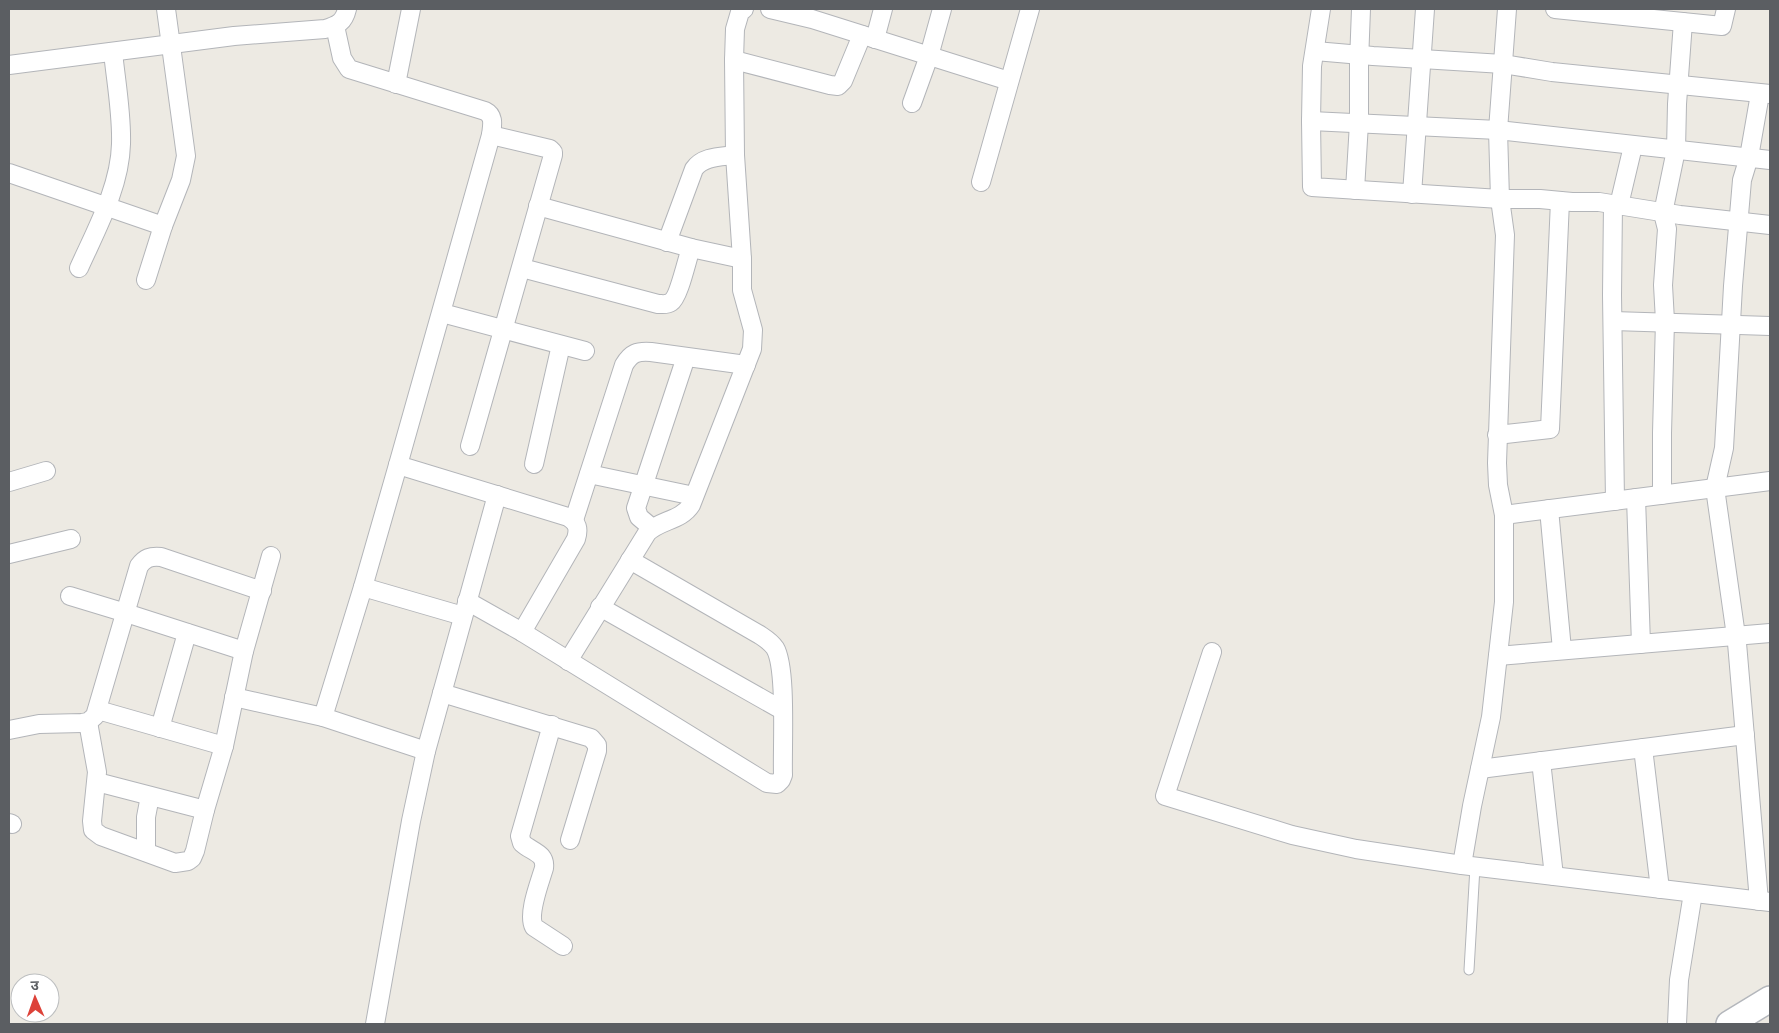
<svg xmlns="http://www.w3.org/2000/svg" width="1779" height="1033" font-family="Inter,'Noto Sans Devanagari',sans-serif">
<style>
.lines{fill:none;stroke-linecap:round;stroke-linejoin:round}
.lane-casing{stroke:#b3b5b9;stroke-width:11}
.street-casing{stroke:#b3b5b9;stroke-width:20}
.secondary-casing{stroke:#b4b7bc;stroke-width:28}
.lane{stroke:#fff;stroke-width:9}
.street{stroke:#fff;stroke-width:18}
.secondary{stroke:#fff;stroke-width:25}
</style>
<rect width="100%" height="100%" fill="#edeae3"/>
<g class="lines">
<defs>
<polyline id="lane" points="1469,970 1475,867"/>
<g id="street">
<polyline points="770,9 812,19 1009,81"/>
<polyline points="1321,9 1312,66 1311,121 1312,187 1500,199 1498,130 1507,9"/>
<polyline points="1555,9 1722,26 1726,9"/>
<path d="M335,26L342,58L349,69L485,111C495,116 492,126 491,135L398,465L568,517C578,523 579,529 576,539L522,632"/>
<polyline points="875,39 883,9"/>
<polyline points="1315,51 1373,56 1503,64 1552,72 1770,94"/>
<polyline points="734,60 830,85 838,86 843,81 862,35"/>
<path d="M9,65L234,36L325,29C338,25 344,22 347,9"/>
<polyline points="396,84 411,9"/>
<polyline points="912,103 929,56 942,9"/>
<polyline points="1311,121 1498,130 1770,160"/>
<polyline points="9,173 163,226"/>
<polyline points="981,182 1030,9"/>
<polyline points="1355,190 1359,123 1359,62 1361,9"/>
<polyline points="1412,194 1425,9"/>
<polyline points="1613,204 1612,295 1615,501"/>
<polyline points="1619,205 1633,146"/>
<polyline points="538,206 691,248 742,259"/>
<path d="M667,242L694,169C703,156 721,157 735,155"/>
<path d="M79,268C96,230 120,187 121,144C122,114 116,82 113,52"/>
<path d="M522,268L658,304C663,304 667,305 671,302C679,297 687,259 691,248"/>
<polyline points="146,280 163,226 181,180 186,156 166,9"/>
<polyline points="442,313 585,351"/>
<polyline points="1613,321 1770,326"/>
<polyline points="1497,435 1550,429 1560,201"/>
<polyline points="470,446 553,155 553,152 550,149 491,135"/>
<polyline points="534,464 561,345"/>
<polyline points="589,474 694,496"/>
<polyline points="9,482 46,471"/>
<polyline points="1662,495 1662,433 1665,321 1663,285 1667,229 1663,213 1676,150 1677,104 1683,22"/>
<polyline points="1636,498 1641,644"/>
<polyline points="1549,509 1562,650"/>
<polyline points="1504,515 1498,485 1497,463 1505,235 1500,199 1540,199 1572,202 1599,202 1680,215 1770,225"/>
<path d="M574,520L624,365C631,353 637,351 651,352L746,365"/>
<polyline points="652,528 639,517 636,508 686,357"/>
<polyline points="9,554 71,539"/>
<polyline points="363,587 463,616"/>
<polyline points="70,596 126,613 244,651"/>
<path d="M467,601L522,632L767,783L777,784L781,780L783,775C782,748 787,668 775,648C771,642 766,639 760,635L630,560"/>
<polyline points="600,607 782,710"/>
<polyline points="1212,652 1165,796 1292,835 1356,849 1462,865 1770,902"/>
<polyline points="1498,656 1770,633"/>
<path d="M568,661L647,533C659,520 681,521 691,505L752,349L753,330L742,290V259L735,155L734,60L735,29L740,12L744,9"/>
<polyline points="442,693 591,738 597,745 597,751 570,840"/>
<polyline points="234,697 323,717 426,751"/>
<polyline points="98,710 224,746"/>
<polyline points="323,717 363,587 398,465"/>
<polyline points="88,722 97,772 92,821 93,830 101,836 175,863 188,861 192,858 195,851 205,810 224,746 244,651 271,556"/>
<path d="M552,725L520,836L522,843C532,852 546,853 544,868C540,882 527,914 534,927L563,946"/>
<polyline points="160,728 187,633"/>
<path d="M9,730L39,724L82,723L88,722L95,716L139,566C145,558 150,556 161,557L262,591"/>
<polyline points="1643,748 1660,889"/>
<polyline points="1541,761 1554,876"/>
<polyline points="1480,769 1745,735"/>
<polyline points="97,782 205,810"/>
<polyline points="9,823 12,824"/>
<polyline points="146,852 146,817 150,796"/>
<polyline points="1462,865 1472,806 1491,717 1504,602 1504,515 1770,481"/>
<polyline points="1759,901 1737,643 1715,488 1724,448 1733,286 1742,180 1749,157 1760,94"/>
<polyline points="375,1024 411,821 426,751 497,495"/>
<polyline points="1677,1024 1679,980 1693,893"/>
</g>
<polyline id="secondary" points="1729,1024 1770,999"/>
</defs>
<!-- lane casing -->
<use href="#lane" class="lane-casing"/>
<!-- street casing -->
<use href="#street" class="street-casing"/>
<!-- secondary casing -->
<use href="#secondary" class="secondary-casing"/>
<!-- lane -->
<use href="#lane" class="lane"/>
<!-- street -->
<use href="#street" class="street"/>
<!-- secondary -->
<use href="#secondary" class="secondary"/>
</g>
<!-- border -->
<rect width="1779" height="1033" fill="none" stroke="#5b5e62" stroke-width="20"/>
<!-- north arrow -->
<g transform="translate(35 998) rotate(358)"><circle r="24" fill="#ffffff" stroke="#bdbfc0"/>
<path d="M0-4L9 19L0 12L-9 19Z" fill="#dd4239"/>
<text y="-8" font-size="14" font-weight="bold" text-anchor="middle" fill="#5b5e62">उ</text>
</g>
</svg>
